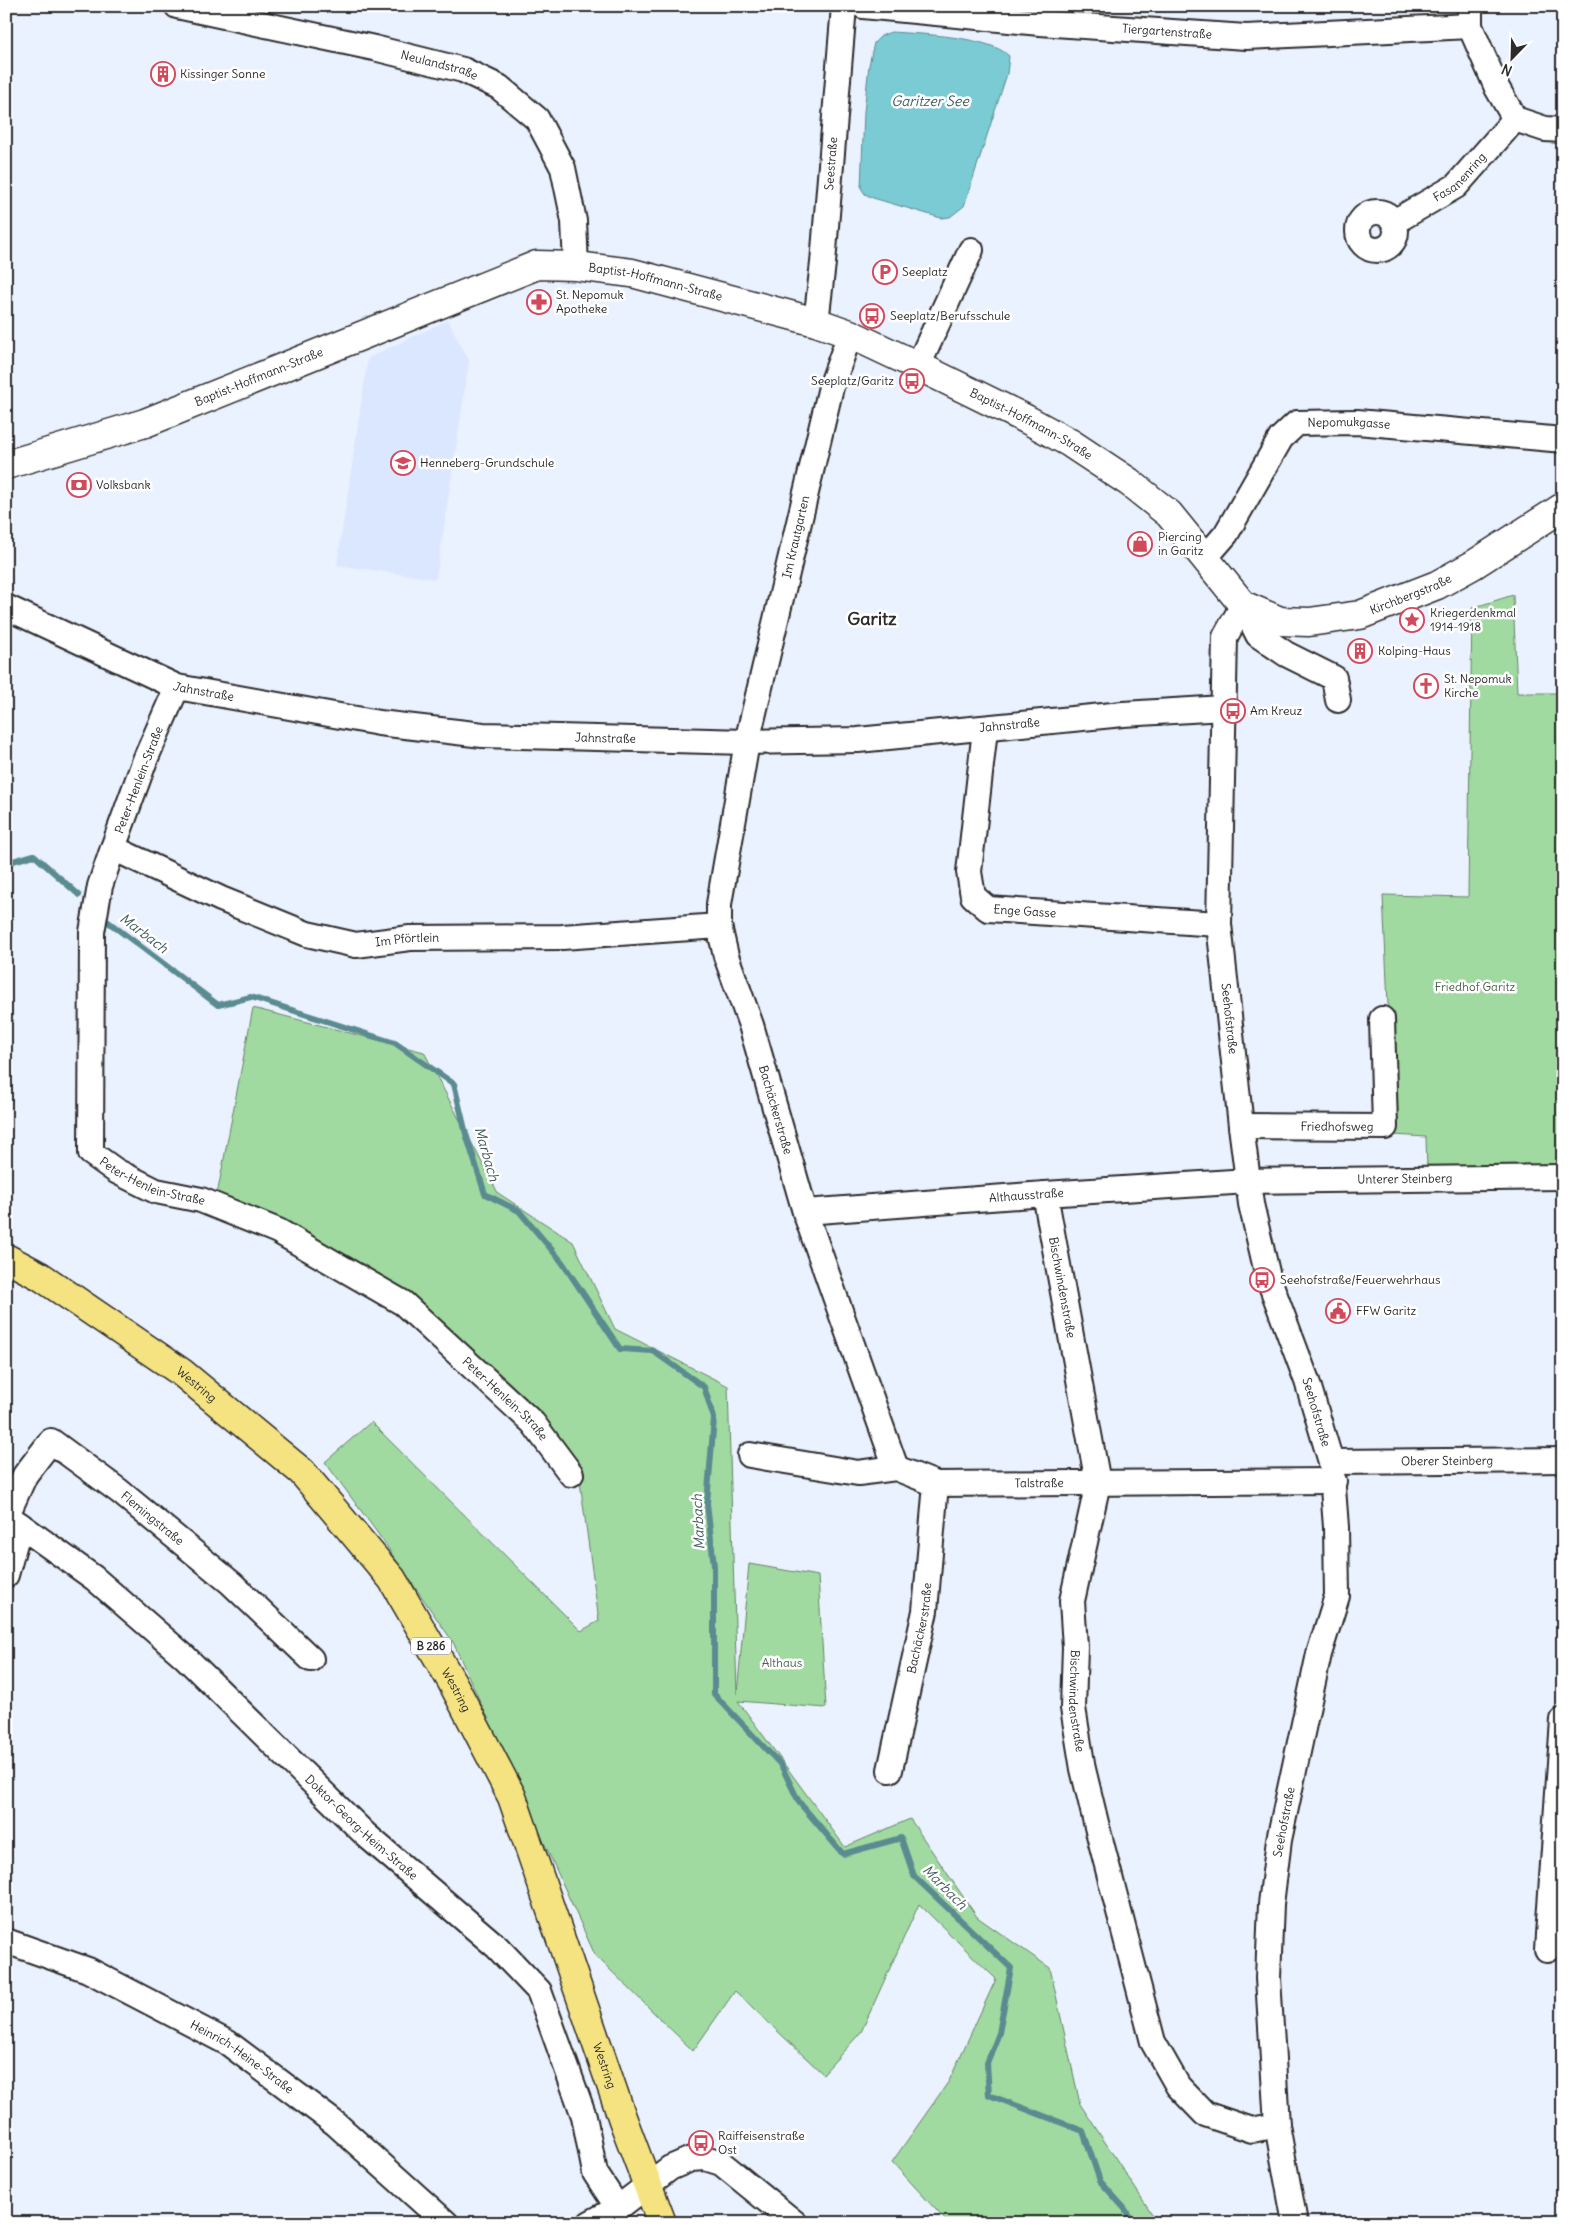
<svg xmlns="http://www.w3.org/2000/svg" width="1569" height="2229" font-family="Delius,sans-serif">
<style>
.built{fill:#dbe7ff}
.green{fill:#a0daa0;stroke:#668266}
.water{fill:#7acbd3;stroke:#5a8b90}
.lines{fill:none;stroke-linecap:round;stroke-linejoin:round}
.stream{stroke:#5a8b90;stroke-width:6}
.minor-casing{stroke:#2b2b2b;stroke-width:28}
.tertiary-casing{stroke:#2b2b2b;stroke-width:31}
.primary-casing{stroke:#2b2b2b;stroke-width:31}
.minor{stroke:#fff;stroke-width:24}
.tertiary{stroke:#fff;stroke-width:28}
.primary{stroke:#f5e382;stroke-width:28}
.labels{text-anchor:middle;stroke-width:5;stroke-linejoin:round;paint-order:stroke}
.shield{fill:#fff;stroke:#6b6b6b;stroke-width:1}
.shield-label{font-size:11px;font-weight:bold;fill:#2b2b2b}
.street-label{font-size:12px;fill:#2b2b2b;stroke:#fff}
.poi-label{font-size:12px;fill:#2b2b2b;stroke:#fff;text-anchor:start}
.park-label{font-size:12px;fill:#4e604e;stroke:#fff}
.water-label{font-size:14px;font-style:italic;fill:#435b5d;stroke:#fff}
.district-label{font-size:18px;font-weight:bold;fill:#2b2b2b;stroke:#fff}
</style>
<rect width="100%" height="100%" fill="#eaf1ff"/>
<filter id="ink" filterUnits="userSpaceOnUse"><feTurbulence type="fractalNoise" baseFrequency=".02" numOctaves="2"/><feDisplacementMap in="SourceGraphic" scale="10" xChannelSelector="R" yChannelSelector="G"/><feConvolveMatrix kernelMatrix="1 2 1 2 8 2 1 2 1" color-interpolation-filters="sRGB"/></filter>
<g filter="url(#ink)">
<!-- built -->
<polygon class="built" points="448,320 469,361 436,579 337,565 368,358"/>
<!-- green -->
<g class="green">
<polygon points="1513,595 1517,693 1563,693 1563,1169 1427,1169 1426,1137 1394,1135 1383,895 1468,897 1472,608"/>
<polygon points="253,1008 424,1052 498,1193 573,1242 615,1329 728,1386 737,1694 749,1564 818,1576 826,1708 738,1701 845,1847 910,1819 977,1917 1050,1968 1080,2104 1158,2223 948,2223 892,2162 949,2081 996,1979 919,1904 861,2032 823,2074 735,1991 693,2051 595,1955 453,1642 376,1531 325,1462 371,1422 581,1631 599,1621 578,1467 536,1420 407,1291 217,1195"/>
</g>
<!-- water -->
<path class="water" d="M891,32C919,34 989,36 1009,56L1007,74L964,206L950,217L941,218L873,198L865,194L861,188L864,112L869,65L874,43L881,36Z"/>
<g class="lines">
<!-- stream -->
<g class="stream">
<polyline points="6,863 34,855 79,895"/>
<polyline points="107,921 218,1005 251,997 395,1043 454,1084 466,1134 485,1194 519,1211 562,1262 620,1349 653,1351 704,1387 714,1418 707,1503 714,1566 714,1694 781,1765 799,1802 843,1854 901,1838 914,1876 1011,1968 999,2033 987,2063 989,2095 1083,2131 1100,2181 1125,2209 1133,2223"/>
</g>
<defs>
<g id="minor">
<path id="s1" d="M177,6L374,48L463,70L499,87L537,119L563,168L574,221L576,266"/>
<path id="s2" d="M863,6L1040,23L1246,37L1470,26"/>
<polyline points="1470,6 1470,26 1497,88 1515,119 1545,129 1563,130"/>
<circle cx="1377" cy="231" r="19"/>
<path id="s3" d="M1394,222L1456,186L1515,119"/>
<path id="s4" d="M816,322L823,263L844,6"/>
<path id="s5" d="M850,334L831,387L747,742L719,904V926L726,956L751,1025L805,1212L896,1468"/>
<polyline points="918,366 971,250"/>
<path id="s6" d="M1206,557L1226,534L1281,438L1297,423L1357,422L1563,440"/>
<path id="s7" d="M1243,605L1225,637L1219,924L1241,1126L1251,1204L1268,1277L1307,1381L1331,1462L1336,1527L1337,1596L1319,1654L1279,1840L1271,1904L1268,1978L1277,2125L1295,2223"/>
<polyline points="1243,605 1258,635 1286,654 1334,678 1338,700"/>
<path id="s8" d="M6,607L177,687L379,723L483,735L747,742L858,740L1123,714L1224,708"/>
<path id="s9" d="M177,687L145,760L113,848L100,886L92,932L91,1153L116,1171L156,1191L201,1200L278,1231L403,1303L533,1423L571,1474"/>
<path id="s10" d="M985,729L969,872L973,896L988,909L1219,924"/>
<path id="s11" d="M113,848L221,899L307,934L356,945L410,938L562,937L719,926"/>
<path id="s12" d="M1241,1126L1385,1127L1382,1019"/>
<path id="s13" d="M1045,1194L1098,1483L1072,1601L1075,1647L1073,1708L1083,1769L1097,1827L1153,2042L1178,2086L1205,2114L1252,2130L1277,2125"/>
<path id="s14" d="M805,1212L1045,1194L1248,1181L1563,1177"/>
<path id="s15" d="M750,1455L858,1473L896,1468L936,1484L1334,1481"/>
<path id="s16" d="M1331,1462L1563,1460"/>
<path id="s17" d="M6,1515L94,1578L185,1657L366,1835L497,1947L539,1991L584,2116L595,2173L618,2208"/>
<path id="s18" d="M7,1515L25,1475L51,1441L119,1491L231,1583L311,1659"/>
<polyline points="6,1575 20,1525"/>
<path id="s19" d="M890,1770L925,1611L936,1484"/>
<path id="s20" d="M6,1941L88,1970L228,2043L336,2124L446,2223"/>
<polyline points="1547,1950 1563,1720"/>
<polyline points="590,2223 618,2208 670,2168 691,2159 705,2158 721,2163 795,2223"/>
</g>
<g id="tertiary">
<path id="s21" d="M6,465L145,423L537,265L576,266L632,273L816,322L850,334L918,366L1026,419L1070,443L1129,482L1169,514L1243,605L1280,621L1309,622L1360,615L1437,585L1473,565L1563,507"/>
</g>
<g id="primary">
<path id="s22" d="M6,1258L40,1276L181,1372L302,1472L392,1579L452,1682L512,1797L623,2120L662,2223"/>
</g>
</defs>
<!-- minor casing -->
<use href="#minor" class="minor-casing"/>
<!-- tertiary casing -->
<use href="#tertiary" class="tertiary-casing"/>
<!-- primary casing -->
<use href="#primary" class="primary-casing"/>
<!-- minor -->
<use href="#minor" class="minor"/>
<!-- tertiary -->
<use href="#tertiary" class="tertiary"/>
<!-- primary -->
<use href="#primary" class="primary"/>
</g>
</g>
<!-- icons -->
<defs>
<symbol id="building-ring" viewBox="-11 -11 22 22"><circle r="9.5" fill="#fff" stroke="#d1495b" stroke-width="1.5"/><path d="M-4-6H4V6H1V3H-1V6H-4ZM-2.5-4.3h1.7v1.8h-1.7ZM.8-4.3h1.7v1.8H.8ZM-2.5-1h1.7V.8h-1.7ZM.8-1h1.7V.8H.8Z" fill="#d1495b"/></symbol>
<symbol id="parking-ring" viewBox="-11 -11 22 22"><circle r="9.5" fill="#fff" stroke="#d1495b" stroke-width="1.5"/><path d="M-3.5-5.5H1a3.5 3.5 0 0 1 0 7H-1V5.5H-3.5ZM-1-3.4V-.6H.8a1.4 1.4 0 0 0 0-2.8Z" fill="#d1495b"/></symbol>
<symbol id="pharmacy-ring" viewBox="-11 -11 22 22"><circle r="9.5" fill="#fff" stroke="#d1495b" stroke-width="1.5"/><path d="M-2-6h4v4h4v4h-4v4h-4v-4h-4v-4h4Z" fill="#d1495b"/></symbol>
<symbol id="bus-ring" viewBox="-11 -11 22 22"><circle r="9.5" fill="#fff" stroke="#d1495b" stroke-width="1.5"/><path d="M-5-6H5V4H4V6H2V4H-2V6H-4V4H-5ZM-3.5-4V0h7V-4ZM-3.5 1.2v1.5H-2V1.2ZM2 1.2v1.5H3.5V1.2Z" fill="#d1495b"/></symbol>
<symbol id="school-ring" viewBox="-11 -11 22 22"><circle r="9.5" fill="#fff" stroke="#d1495b" stroke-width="1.5"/><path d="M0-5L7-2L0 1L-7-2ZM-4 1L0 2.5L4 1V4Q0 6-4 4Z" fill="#d1495b"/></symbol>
<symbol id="bank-ring" viewBox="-11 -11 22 22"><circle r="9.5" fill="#fff" stroke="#d1495b" stroke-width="1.5"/><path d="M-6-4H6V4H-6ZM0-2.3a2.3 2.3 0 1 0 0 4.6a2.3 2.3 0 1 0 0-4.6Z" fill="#d1495b"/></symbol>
<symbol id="shop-ring" viewBox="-11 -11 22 22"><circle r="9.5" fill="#fff" stroke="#d1495b" stroke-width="1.5"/><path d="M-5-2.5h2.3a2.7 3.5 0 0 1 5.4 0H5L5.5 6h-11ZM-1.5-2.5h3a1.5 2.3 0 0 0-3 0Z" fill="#d1495b"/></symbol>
<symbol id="sight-ring" viewBox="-11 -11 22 22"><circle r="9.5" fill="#fff" stroke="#d1495b" stroke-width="1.5"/><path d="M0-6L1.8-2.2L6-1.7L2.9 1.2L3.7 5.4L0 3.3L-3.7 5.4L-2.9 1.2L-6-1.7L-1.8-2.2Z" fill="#d1495b"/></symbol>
<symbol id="church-ring" viewBox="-11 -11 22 22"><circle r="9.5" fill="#fff" stroke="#d1495b" stroke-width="1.5"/><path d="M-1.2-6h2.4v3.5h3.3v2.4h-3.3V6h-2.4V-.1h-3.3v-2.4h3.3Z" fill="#d1495b"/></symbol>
<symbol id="civic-ring" viewBox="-11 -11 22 22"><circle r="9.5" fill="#fff" stroke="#d1495b" stroke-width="1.5"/><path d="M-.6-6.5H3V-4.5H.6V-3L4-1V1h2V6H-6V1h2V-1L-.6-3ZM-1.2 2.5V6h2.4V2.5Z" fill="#d1495b"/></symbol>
</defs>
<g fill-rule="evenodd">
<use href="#building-ring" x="149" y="60" width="28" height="28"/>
<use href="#parking-ring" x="871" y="258" width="28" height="28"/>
<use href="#pharmacy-ring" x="525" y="288" width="28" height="28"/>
<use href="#bus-ring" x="858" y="302" width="28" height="28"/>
<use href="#bus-ring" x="898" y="367" width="28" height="28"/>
<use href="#school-ring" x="389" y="449" width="28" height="28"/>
<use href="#bank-ring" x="65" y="471" width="28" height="28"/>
<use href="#shop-ring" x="1126" y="530" width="28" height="28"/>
<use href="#sight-ring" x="1398" y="606" width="28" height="28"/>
<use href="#building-ring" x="1346" y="637" width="28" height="28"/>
<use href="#church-ring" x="1412" y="672" width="28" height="28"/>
<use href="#bus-ring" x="1219" y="697" width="28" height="28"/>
<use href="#bus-ring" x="1248" y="1266" width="28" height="28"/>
<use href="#civic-ring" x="1324" y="1297" width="28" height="28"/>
<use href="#bus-ring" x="687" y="2129" width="28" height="28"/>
</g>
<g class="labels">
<!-- shield labels -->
<rect class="shield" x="411" y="1637.5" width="40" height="17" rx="4"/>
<g class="shield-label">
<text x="431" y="1650">B 286</text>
</g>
<!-- street labels -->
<g class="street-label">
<text dy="4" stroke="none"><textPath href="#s2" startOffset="305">Tiergartenstraße</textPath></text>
<text dy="4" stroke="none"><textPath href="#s1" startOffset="269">Neulandstraße</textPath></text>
<text dy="4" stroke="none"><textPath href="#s4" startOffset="159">Seestraße</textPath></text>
<text dy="4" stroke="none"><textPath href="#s3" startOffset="80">Fasanenring</textPath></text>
<text dy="4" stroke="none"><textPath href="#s21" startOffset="688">Baptist-Hoffmann-Straße</textPath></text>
<text dy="4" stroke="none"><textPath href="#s21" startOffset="268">Baptist-Hoffmann-Straße</textPath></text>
<text dy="4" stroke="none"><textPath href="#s6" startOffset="215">Nepomukgasse</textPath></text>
<text dy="4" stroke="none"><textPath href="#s21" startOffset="1092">Baptist-Hoffmann-Straße</textPath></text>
<text transform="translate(796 537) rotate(-77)" y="4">Im Krautgarten</text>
<text dy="4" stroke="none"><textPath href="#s21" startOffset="1550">Kirchbergstraße</textPath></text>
<text dy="4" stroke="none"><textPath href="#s8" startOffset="216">Jahnstraße</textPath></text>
<text dy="4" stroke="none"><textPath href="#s8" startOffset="1026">Jahnstraße</textPath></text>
<text dy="4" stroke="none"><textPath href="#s8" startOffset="621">Jahnstraße</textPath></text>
<text transform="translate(139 780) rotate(-69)" y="4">Peter-Henlein-Straße</text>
<text dy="4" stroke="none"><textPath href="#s10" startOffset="225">Enge Gasse</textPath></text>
<text dy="4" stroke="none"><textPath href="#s11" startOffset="314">Im Pförtlein</textPath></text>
<text dy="4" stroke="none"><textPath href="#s7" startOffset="419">Seehofstraße</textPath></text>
<text dy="4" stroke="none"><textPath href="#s5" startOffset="800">Bachäckerstraße</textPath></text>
<text dy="4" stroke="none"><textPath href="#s12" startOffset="96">Friedhofsweg</textPath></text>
<text dy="4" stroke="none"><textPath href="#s14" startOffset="601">Unterer Steinberg</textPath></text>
<text dy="4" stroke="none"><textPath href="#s9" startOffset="550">Peter-Henlein-Straße</textPath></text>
<text dy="4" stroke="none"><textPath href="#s14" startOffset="222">Althausstraße</textPath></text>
<text dy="4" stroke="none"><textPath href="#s13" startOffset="95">Bischwindenstraße</textPath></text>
<text dy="4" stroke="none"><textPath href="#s22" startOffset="229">Westring</textPath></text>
<text dy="4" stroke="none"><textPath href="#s9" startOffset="970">Peter-Henlein-Straße</textPath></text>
<text dy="4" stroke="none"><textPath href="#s7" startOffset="824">Seehofstraße</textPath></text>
<text dy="4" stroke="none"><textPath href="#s16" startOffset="116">Oberer Steinberg</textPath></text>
<text dy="4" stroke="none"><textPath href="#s15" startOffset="294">Talstraße</textPath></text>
<text dy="4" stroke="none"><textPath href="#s18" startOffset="214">Flemingstraße</textPath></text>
<text dy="4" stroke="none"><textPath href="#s19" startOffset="145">Bachäckerstraße</textPath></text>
<text dy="4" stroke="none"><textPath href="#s22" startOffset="634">Westring</textPath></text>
<text dy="4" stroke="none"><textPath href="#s13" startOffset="515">Bischwindenstraße</textPath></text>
<text transform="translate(1284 1822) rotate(-79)" y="4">Seehofstraße</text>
<text dy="4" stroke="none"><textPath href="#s17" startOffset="474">Doktor-Georg-Heim-Straße</textPath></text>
<text dy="4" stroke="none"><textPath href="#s20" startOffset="264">Heinrich-Heine-Straße</textPath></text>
<text dy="4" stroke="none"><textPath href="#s22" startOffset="1039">Westring</textPath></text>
</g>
<!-- poi labels -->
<g class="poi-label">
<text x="180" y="78">Kissinger Sonne</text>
<text x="902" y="276">Seeplatz</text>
<text x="556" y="299">St. Nepomuk<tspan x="556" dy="14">Apotheke</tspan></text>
<text x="890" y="320">Seeplatz/Berufsschule</text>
<text x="894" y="385" text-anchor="end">Seeplatz/Garitz</text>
<text x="420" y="467">Henneberg-Grundschule</text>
<text x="96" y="489">Volksbank</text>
<text x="1158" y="541">Piercing<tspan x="1158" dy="14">in Garitz</tspan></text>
<text x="1430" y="617">Kriegerdenkmal<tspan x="1430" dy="14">1914-1918</tspan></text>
<text x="1378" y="655">Kolping-Haus</text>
<text x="1444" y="683">St. Nepomuk<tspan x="1444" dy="14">Kirche</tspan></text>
<text x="1250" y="715">Am Kreuz</text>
<text x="1280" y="1284">Seehofstraße/Feuerwehrhaus</text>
<text x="1356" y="1315">FFW Garitz</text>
<text x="718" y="2140">Raiffeisenstraße<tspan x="718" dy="14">Ost</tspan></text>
</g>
<!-- park labels -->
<g class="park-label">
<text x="1475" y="991">Friedhof Garitz</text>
<text x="782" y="1667">Althaus</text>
</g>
<!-- water labels -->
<g class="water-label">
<text x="930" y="106">Garitzer See</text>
<text transform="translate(144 933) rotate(37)" y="5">Marbach</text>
<text transform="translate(487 1154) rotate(74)" y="5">Marbach</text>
<text transform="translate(698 1522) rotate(-93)" y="5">Marbach</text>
<text transform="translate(945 1887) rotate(45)" y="5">Marbach</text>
</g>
<!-- district labels -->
<g class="district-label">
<text x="872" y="625">Garitz</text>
</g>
</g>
<!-- margin -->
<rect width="1569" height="2229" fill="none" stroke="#fff" stroke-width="25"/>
<rect x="12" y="12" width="1544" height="2204" fill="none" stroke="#2b2b2b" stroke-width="2" filter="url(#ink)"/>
<!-- north arrow -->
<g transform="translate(1512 58) rotate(203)" stroke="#ffffff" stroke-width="4" paint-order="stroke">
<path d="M0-4L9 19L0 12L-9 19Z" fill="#2b2b2b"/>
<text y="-8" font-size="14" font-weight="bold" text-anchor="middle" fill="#2b2b2b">N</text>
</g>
</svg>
